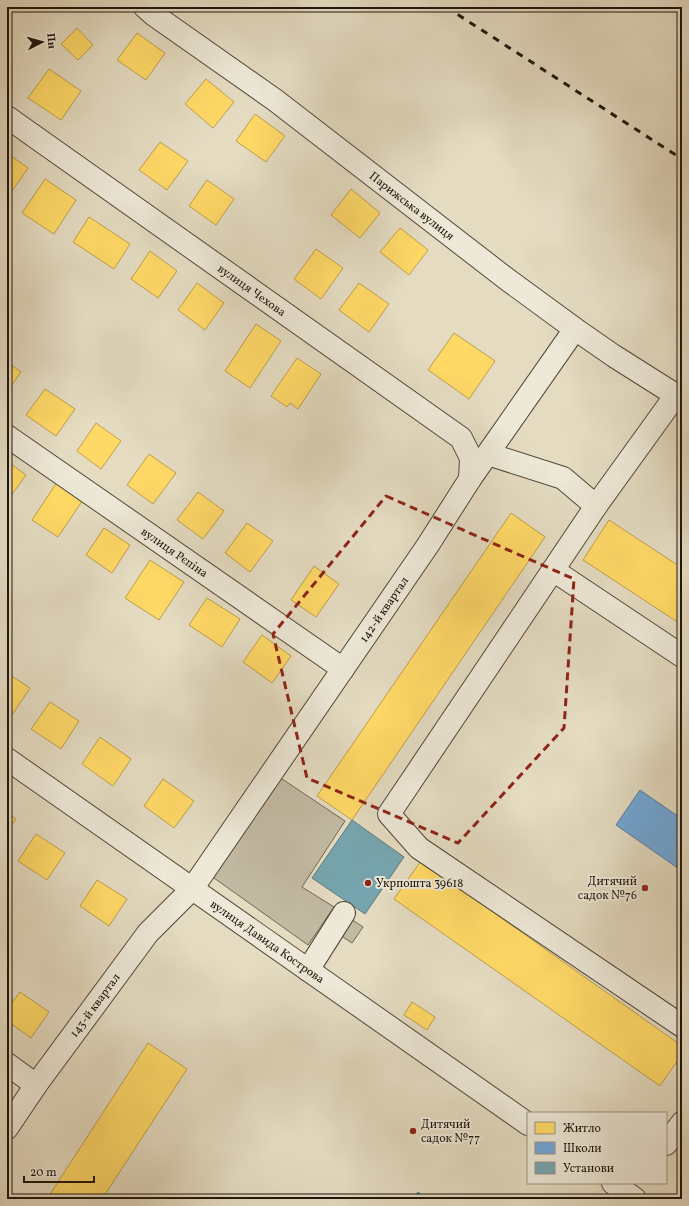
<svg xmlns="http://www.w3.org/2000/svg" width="689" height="1206" font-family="Vollkorn,serif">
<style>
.green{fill:#c2b9a2;stroke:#706656}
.homes{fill:#ffd966;stroke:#bc9e4b}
.schools{fill:#6fa8dc;stroke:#577c9d}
.public{fill:#76a5af;stroke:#5c7a7e}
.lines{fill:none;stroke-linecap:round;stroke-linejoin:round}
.minor-casing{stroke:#504638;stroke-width:24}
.minor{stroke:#ede8d7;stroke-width:22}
.rail{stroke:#1e140b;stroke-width:3;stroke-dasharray:7 7;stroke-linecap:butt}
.marked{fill:none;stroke:#8f2418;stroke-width:3;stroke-dasharray:8 5;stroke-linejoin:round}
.poi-dot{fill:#8f2418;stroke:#ede8d7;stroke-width:1.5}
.labels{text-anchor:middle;stroke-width:4;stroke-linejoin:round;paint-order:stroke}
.street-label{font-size:12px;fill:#1e140b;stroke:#ede8d7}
.poi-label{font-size:12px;fill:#1e140b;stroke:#ede8d7;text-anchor:start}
</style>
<rect width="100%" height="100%" fill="#e4dbc1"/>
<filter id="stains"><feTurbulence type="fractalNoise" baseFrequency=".005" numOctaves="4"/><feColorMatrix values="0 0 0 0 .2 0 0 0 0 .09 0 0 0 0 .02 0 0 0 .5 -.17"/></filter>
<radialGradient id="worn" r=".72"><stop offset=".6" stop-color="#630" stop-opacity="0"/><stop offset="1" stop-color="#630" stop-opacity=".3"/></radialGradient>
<!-- green -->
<g class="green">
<polygon points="276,775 345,821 302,887 334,907 308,945 207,873"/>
<polygon points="348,917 363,927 352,943 337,933"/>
</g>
<!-- homes -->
<g class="homes">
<polygon points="77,28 93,45 78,60 61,44"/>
<polygon points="137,33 165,53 146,80 117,60"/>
<polygon points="49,69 81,91 61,120 28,98"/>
<polygon points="206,79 234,102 213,128 185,104"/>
<polygon points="255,114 285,136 266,162 236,141"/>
<polygon points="160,142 188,161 167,190 139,170"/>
<polygon points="7,153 28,168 7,198"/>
<polygon points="45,179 76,200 54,234 22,213"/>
<polygon points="207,180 234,199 216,225 189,206"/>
<polygon points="351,189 380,213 360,238 331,215"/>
<polygon points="89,217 130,244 114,269 73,242"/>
<polygon points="400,228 428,250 409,275 380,252"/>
<polygon points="316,249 343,268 321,299 294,279"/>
<polygon points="150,251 177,271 158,298 131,279"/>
<polygon points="197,283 224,303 205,330 178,310"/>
<polygon points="359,283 389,304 369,332 339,310"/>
<polygon points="256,324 281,341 250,388 225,371"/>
<polygon points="454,333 495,361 469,399 428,370"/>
<polygon points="297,358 321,374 298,409 290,403 287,407 271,396"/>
<polygon points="7,362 21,372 7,392"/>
<polygon points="45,389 75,409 56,436 26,415"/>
<polygon points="96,423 121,441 101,469 77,451"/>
<polygon points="149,454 176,473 153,504 127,485"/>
<polygon points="7,461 26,475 8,500 7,500"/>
<polygon points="59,479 85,497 58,537 32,520"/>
<polygon points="198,492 224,511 203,539 177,520"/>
<polygon points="511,513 545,537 352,820 317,796"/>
<polygon points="609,520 682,568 682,625 583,560"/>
<polygon points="247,523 273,541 250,572 225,553"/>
<polygon points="104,528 130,545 112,573 86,555"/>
<polygon points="150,560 184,582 159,620 125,598"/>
<polygon points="314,566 339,584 316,617 291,600"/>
<polygon points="207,598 240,619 222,647 189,625"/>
<polygon points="262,635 291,656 272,683 243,662"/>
<polygon points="7,673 30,688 12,715 7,712"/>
<polygon points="50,702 79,721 61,749 31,729"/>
<polygon points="100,737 131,759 113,786 82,764"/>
<polygon points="163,779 194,801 174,828 144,806"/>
<polygon points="7,813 16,819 7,832"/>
<polygon points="36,834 65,853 47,880 18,861"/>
<polygon points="421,861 682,1046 682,1054 660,1086 394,899"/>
<polygon points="97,880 127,899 109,926 80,906"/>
<polygon points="20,992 49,1012 31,1038 7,1021 7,1009"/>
<polygon points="412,1002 435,1017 427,1030 404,1015"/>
<polygon points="148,1043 187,1069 102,1199 47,1199"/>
</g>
<!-- schools -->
<g class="schools">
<polygon points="640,790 682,819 682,871 616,825"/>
<polygon points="418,1192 428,1199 412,1199"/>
</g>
<!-- public -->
<polygon class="public" points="352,820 404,857 365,914 312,878"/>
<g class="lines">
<defs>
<g id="minor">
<path id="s1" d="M145,7L154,15L275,100L508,280L575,329L614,356L682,399"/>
<path id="s2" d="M7,117L461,438L471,458L470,479"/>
<path id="s3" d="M7,436L343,669"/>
<polyline points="488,454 563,478 596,506 553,570 682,656"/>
<polyline points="596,506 676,395"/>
<polyline points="553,570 389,814 419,848 682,1026"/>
<path id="s4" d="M7,759L528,1124"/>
<polyline points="308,970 344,913"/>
<polyline points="7,1064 36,1085"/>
<path id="s5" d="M7,1128L36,1085L148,933L192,889L428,545L470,479L575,329"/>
<polyline points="666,1144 682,1123"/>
<polyline points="613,1183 635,1199"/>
</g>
</defs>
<!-- minor casing -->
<use href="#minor" class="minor-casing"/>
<!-- minor -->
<use href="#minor" class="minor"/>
<!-- rail -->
<polyline class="rail" points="446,7 682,159"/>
</g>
<!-- marked area -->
<path class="marked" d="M386,496L574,579L564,728L458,843L307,778L273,634Z"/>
<!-- markers -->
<g class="poi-dot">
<circle cx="368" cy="883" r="4"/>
<circle cx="645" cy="888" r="4"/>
<circle cx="413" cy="1131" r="4"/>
</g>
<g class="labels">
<!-- street labels -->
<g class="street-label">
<text dy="4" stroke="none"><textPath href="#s1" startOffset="333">Парижська вулиця</textPath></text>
<text dy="4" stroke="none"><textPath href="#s2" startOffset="300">вулиця Чехова</textPath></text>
<text dy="4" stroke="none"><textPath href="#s3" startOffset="204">вулиця Рєпіна</textPath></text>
<text dy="4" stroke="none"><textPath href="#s5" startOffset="642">142-й квартал</textPath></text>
<text dy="4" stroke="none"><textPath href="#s4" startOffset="318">вулиця Давида Кострова</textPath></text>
<text dy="4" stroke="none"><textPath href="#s5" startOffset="151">143-й квартал</textPath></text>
</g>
<!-- poi labels -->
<g class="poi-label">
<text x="637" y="885" text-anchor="end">Дитячий<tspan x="637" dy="14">садок №76</tspan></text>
<text x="376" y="887">Укрпошта 39618</text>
<text x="421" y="1128">Дитячий<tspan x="421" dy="14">садок №77</tspan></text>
</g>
</g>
<!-- margin -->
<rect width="689" height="1206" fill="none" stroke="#e4dbc1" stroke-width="24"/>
<rect x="8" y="8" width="673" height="1190" fill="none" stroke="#1e140b" stroke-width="2"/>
<rect x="12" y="12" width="665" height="1182" fill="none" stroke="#1e140b"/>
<!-- legend -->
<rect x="527" y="1112" width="140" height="72" fill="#ede8d7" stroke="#9a9385"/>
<rect x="535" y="1122" width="20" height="12" fill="#ffd966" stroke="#9a9385"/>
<text x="563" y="1132" font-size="12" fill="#1e140b">Житло</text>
<rect x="535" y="1142" width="20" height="12" fill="#6fa8dc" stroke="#9a9385"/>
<text x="563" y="1152" font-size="12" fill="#1e140b">Школи</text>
<rect x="535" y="1162" width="20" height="12" fill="#76a5af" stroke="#9a9385"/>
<text x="563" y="1172" font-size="12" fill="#1e140b">Установи</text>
<!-- north arrow -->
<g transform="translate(42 42) rotate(84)" stroke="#ede8d7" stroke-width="3" paint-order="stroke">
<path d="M0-3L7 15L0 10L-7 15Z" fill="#1e140b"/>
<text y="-6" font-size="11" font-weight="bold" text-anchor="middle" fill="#1e140b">Пн</text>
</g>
<!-- scale -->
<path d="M24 1176v6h70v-6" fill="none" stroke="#1e140b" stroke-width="2"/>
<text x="30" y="1176" font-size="12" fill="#1e140b" stroke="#ede8d7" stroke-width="3" paint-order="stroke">20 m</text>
<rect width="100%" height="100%" filter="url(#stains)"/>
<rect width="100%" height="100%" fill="url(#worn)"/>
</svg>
